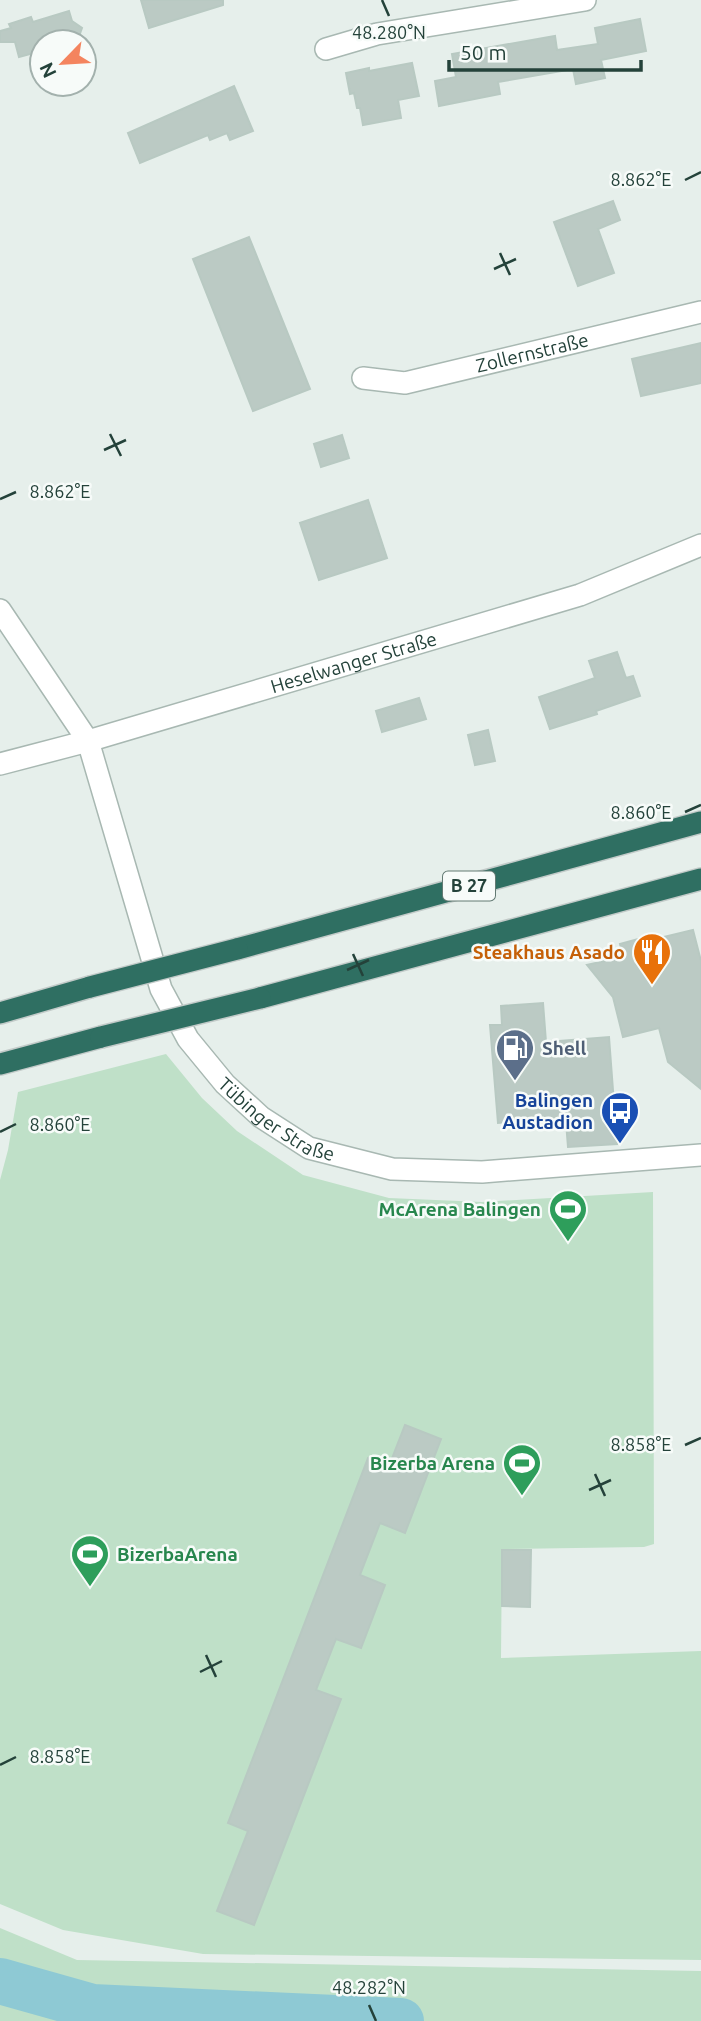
<svg xmlns="http://www.w3.org/2000/svg" width="701" height="2021" font-family="Ubuntu,sans-serif">
<style>
.green{fill:#bfe0c8}
.lines{fill:none;stroke-linecap:round;stroke-linejoin:round}
.river{stroke:#8ec9d4;stroke-width:46}
.building{fill:#bbcac4;stroke:#b8c9c2;stroke-width:2}
.minor-casing{stroke:#a8b8b2;stroke-width:24}
.highway-casing{stroke:#c2cac8;stroke-width:24}
.minor{stroke:#fff;stroke-width:21}
.highway{stroke:#2f6f62;stroke-width:21}
.highway-bridge-casing{stroke:#c2cac8;stroke-width:24;stroke-linecap:butt}
.highway-bridge{stroke:#2f6f62;stroke-width:21}
.ticks{fill:none;stroke:#24423a;stroke-width:2.5}
.labels{text-anchor:middle;stroke-width:5;stroke-linejoin:round;paint-order:stroke}
.shield{fill:#f7fbf9;stroke:#637a73;stroke-width:2}
.shield-label{font-size:18px;font-weight:bold;fill:#24423a}
.street-label{font-size:19px;fill:#24423a;stroke:#f7fbf9}
.food-label{font-size:19px;font-weight:bold;fill:#c56008;stroke:#f7fbf9;text-anchor:end}
.service-label{font-size:19px;font-weight:bold;fill:#4e5e75;stroke:#f7fbf9;text-anchor:start}
.transit-label{font-size:19px;font-weight:bold;fill:#164399;stroke:#f7fbf9;text-anchor:end}
.leisure-label{font-size:19px;font-weight:bold;fill:#27864d;stroke:#f7fbf9;text-anchor:end}
.ticks-label{font-size:18px;text-anchor:middle;fill:#24423a;stroke:#f7fbf9;stroke-width:5;stroke-linejoin:round;paint-order:stroke}
</style>
<rect width="100%" height="100%" fill="#e6efeb"/>
<!-- green -->
<g class="green">
<polygon points="166,1054 202,1098 237,1131 303,1175 389,1198 482,1202 653,1192 654,1544 644,1547 502,1549 501,1658 701,1651 701,1960 203,1954 63,1930 0,1904 0,1180 8,1150 18,1092"/>
<polygon points="0,1928 77,1960 701,1971 701,2021 0,2021"/>
</g>
<g class="lines">
<!-- river -->
<polyline class="river" points="0,1981 92,2007 401,2021"/>
</g>
<!-- building -->
<g class="building">
<polygon points="141,0 223,0 223,5 149,28"/>
<polygon points="69,11 72,21 82,28 77,42 39,42 41,51 19,57 15,42 0,42 0,31 11,28 9,24 31,17 33,22"/>
<polygon points="640,19 646,51 601,60 605,78 576,84 573,69 498,82 500,94 439,106 435,81 456,77 452,54 555,36 557,50 598,44 595,28"/>
<polygon points="412,63 419,96 398,100 401,118 363,125 360,108 357,108 354,93 350,94 346,73 369,68 369,71"/>
<polygon points="234,86 253,131 230,140 227,133 210,140 208,135 140,163 128,133"/>
<polygon points="613,201 620,220 598,229 614,273 578,286 554,222"/>
<polygon points="249,237 310,389 253,411 193,259"/>
<polygon points="701,343 701,383 641,396 632,359"/>
<polygon points="342,435 349,458 321,467 314,444"/>
<polygon points="368,500 387,558 319,580 300,523"/>
<polygon points="617,652 626,678 633,676 640,696 596,711 597,714 550,729 539,697 595,678 589,661"/>
<polygon points="419,698 426,719 382,732 376,711"/>
<polygon points="488,730 495,761 475,765 468,735"/>
<polygon points="693,930 701,961 701,1089 668,1062 659,1028 623,1037 613,997 587,965 623,957 620,944 642,938 643,942"/>
<polygon points="543,1003 546,1042 609,1037 617,1144 568,1147 566,1122 540,1124 539,1120 498,1123 490,1025 502,1025 501,1006"/>
<polygon points="405,1425 441,1439 405,1533 380,1523 360,1575 385,1585 361,1648 336,1639 316,1690 341,1699 254,1925 217,1911 248,1831 228,1823 368,1458 389,1466"/>
<polygon points="502,1550 531,1550 530,1607 502,1606"/>
</g>
<g class="lines">
<defs>
<g id="minor">
<polyline points="326,49 377,34 585,0"/>
<path id="s1" d="M363,378L405,383L701,312"/>
<path id="s2" d="M0,610L88,741L161,989L188,1039L225,1084L261,1117L309,1148L392,1169L482,1172L701,1155"/>
<path id="s3" d="M0,764L88,741L580,595L701,545"/>
</g>
<g id="highway">
<polyline points="237,949 701,822"/>
<polyline points="260,998 701,879"/>
<polyline points="0,1013 90,987"/>
<polyline points="0,1064 101,1037"/>
</g>
</defs>
<!-- minor casing -->
<use href="#minor" class="minor-casing"/>
<!-- highway casing -->
<use href="#highway" class="highway-casing"/>
<!-- minor -->
<use href="#minor" class="minor"/>
<!-- highway -->
<use href="#highway" class="highway"/>
<defs>
<g id="highway-bridge">
<polyline points="90,987 237,949"/>
<polyline points="101,1037 260,998"/>
</g>
</defs>
<!-- highway-bridge casing -->
<use href="#highway-bridge" class="highway-bridge-casing"/>
<!-- highway-bridge -->
<use href="#highway-bridge" class="highway-bridge"/>
</g>
<!-- ticks -->
<path class="ticks" d="M382,0L389,16M685,180L701,172M500,253L510,275M494,269L516,259M110,434L121,456M104,450L126,440M0,499L16,492M685,812L701,805M353,954L363,976M347,970L369,960M0,1132L16,1124M685,1445L701,1438M595,1474L605,1496M589,1490L611,1480M206,1655L216,1677M200,1672L222,1661M0,1765L16,1757M369,2005L376,2021"/>
<!-- icons -->
<defs>
<symbol id="restaurant-pin" viewBox="-11 -11 22 30"><path d="M0 17L-7.5 6A9.5 9.5 0 1 1 7.5 6Z" fill="#e8710a" stroke="#f7fbf9"/><path d="M-5-6h1v4h1v-4h1v4h1v-4h1v5L-1.5 .5V6h-2V.5L-5-1ZM5-6V6H3V1.5H1.5Q1.5-4 5-6Z" fill="#fff"/></symbol>
<symbol id="fuel-pin" viewBox="-11 -11 22 30"><path d="M0 17L-7.5 6A9.5 9.5 0 1 1 7.5 6Z" fill="#5c6f8a" stroke="#f7fbf9"/><path d="M-5.5-6h7V0h2V4h1.3V-2.5L3-4.5l.8-.8L6-3V5H2.5V1h-1V6h-7ZM-4.2-4.7v3.2H.2V-4.7Z" fill="#fff"/></symbol>
<symbol id="bus-pin" viewBox="-11 -11 22 30"><path d="M0 17L-7.5 6A9.5 9.5 0 1 1 7.5 6Z" fill="#1a4fb4" stroke="#f7fbf9"/><path d="M-5-6H5V4H4V6H2V4H-2V6H-4V4H-5ZM-3.5-4V0h7V-4ZM-3.5 1.2v1.5H-2V1.2ZM2 1.2v1.5H3.5V1.2Z" fill="#fff"/></symbol>
<symbol id="stadium-pin" viewBox="-11 -11 22 30"><path d="M0 17L-7.5 6A9.5 9.5 0 1 1 7.5 6Z" fill="#2e9e5b" stroke="#f7fbf9"/><path d="M0-5a6.5 5 0 1 0 0 10a6.5 5 0 1 0 0-10ZM-3.5-1.8h7v3.6h-7Z" fill="#fff"/></symbol>
</defs>
<g fill-rule="evenodd">
<use href="#restaurant-pin" x="630" y="930" width="44" height="60"/>
<use href="#fuel-pin" x="493" y="1026" width="44" height="60"/>
<use href="#bus-pin" x="598" y="1089" width="44" height="60"/>
<use href="#stadium-pin" x="546" y="1187" width="44" height="60"/>
<use href="#stadium-pin" x="500" y="1441" width="44" height="60"/>
<use href="#stadium-pin" x="68" y="1532" width="44" height="60"/>
</g>
<g class="labels">
<!-- shield labels -->
<rect class="shield" x="443" y="871.5" width="52" height="29" rx="5"/>
<g class="shield-label">
<text x="469" y="892">B 27</text>
</g>
<!-- street labels -->
<g class="street-label">
<text dy="7" stroke="none"><textPath href="#s1" startOffset="173">Zollernstraße</textPath></text>
<text dy="7" stroke="none"><textPath href="#s3" startOffset="368">Heselwanger Straße</textPath></text>
<text dy="7" stroke="none"><textPath href="#s2" startOffset="595">Tübinger Straße</textPath></text>
</g>
<!-- food labels -->
<g class="food-label">
<text x="625" y="959">Steakhaus Asado</text>
</g>
<!-- service labels -->
<g class="service-label">
<text x="542" y="1055">Shell</text>
</g>
<!-- transit labels -->
<g class="transit-label">
<text x="593" y="1107">Balingen<tspan x="593" dy="22">Austadion</tspan></text>
</g>
<!-- leisure labels -->
<g class="leisure-label">
<text x="541" y="1216">McArena Balingen</text>
<text x="495" y="1470">Bizerba Arena</text>
<text x="117" y="1561" text-anchor="start">BizerbaArena</text>
</g>
</g>
<g class="ticks-label">
<text x="389" y="39">48.280°N</text>
<text x="641" y="186">8.862°E</text>
<text x="60" y="498">8.862°E</text>
<text x="641" y="819">8.860°E</text>
<text x="60" y="1131">8.860°E</text>
<text x="641" y="1451">8.858°E</text>
<text x="60" y="1763">8.858°E</text>
<text x="369" y="1994">48.282°N</text>
</g>
<!-- north arrow -->
<g transform="translate(63 63) rotate(245)"><circle r="33" fill="#f7fbf9" stroke="#a3b1ad" stroke-width="2"/>
<path d="M0-5L12 26L0 18L-12 26Z" fill="#f4845f"/>
<text y="-10" font-size="19" font-weight="bold" text-anchor="middle" fill="#24423a">N</text>
</g>
<!-- scale -->
<path d="M449 60v10h192v-10" fill="none" stroke="#24423a" stroke-width="3.5"/>
<text x="460" y="60" font-size="21" fill="#24423a" stroke="#f7fbf9" stroke-width="5" paint-order="stroke">50 m</text>
</svg>
